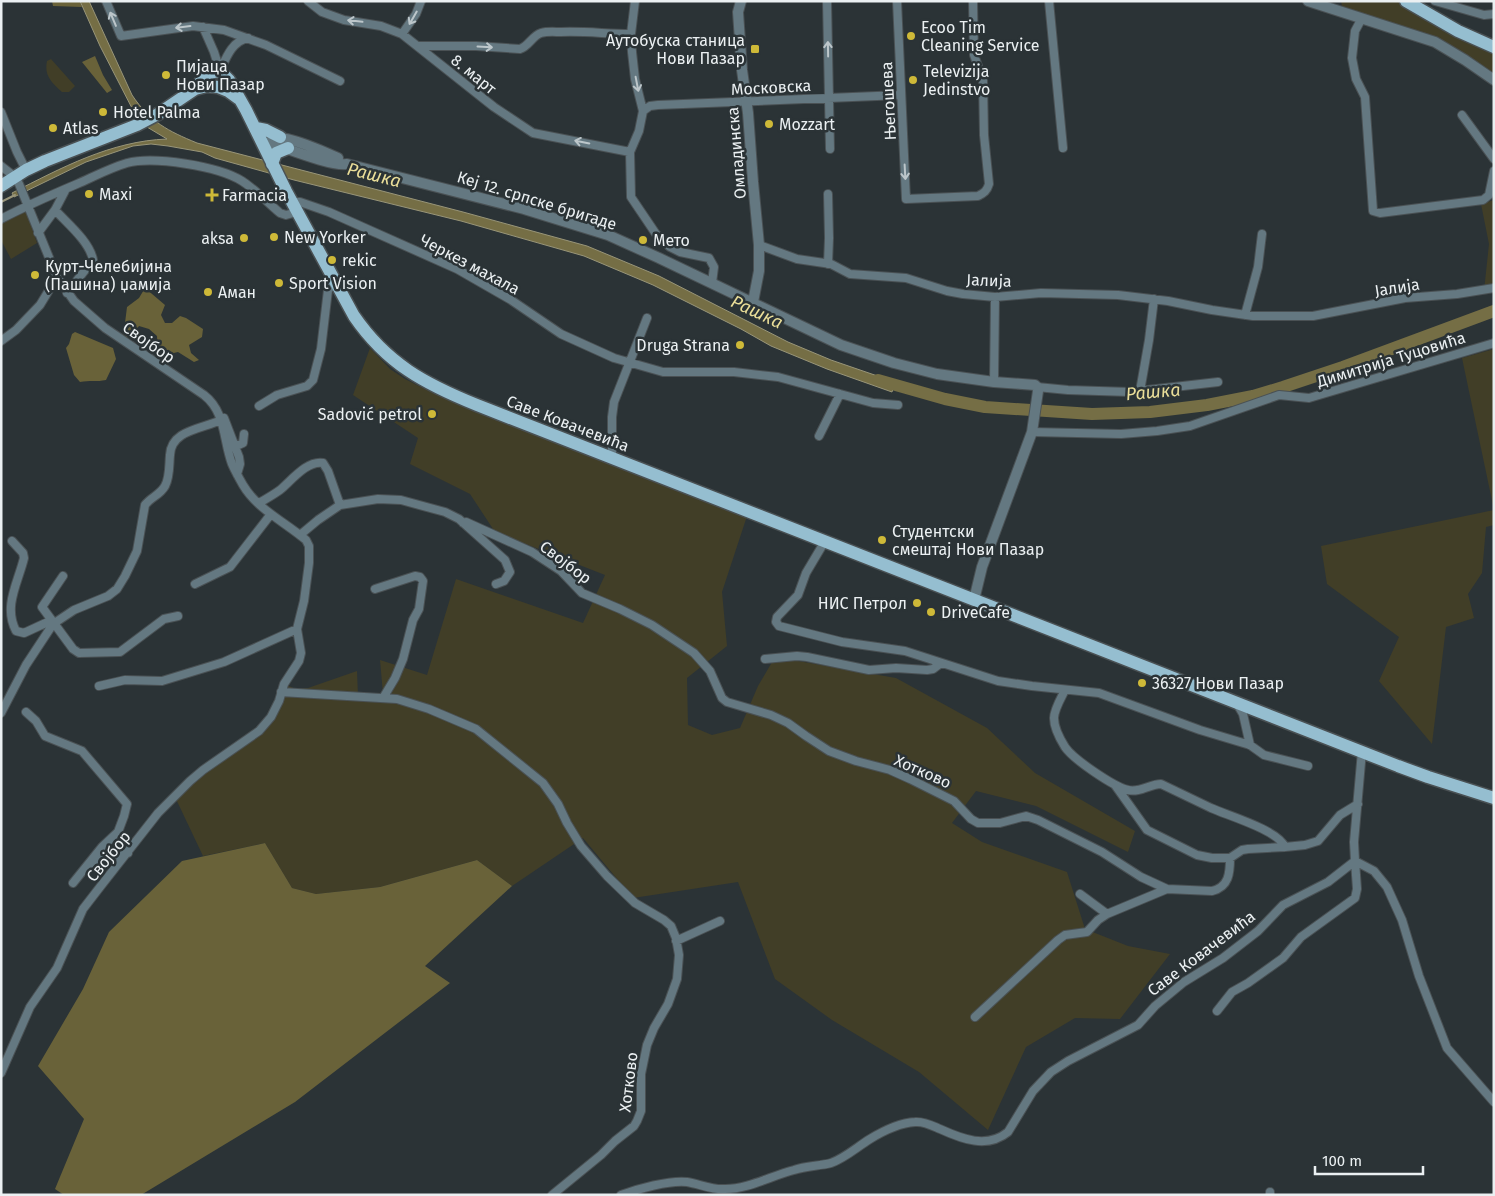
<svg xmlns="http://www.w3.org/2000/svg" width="1495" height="1196" viewBox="0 0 1495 1196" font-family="'Fira Sans',sans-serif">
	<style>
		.green { fill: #413e27 }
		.forest { fill: #696239 }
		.water { fill: #756e45; stroke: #989579 }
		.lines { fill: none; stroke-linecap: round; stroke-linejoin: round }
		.stream { stroke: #989579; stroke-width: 2 }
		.river { stroke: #756e45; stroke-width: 12 }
		.minor-casing { stroke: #4a5154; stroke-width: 10 }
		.tertiary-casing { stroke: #4a5154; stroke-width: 12 }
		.primary-casing { stroke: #4a5154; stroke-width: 15 }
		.minor { stroke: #647881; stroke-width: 8 }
		.tertiary { stroke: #647881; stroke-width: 10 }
		.primary { stroke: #95bed0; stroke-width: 12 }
		.oneway { stroke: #bcc6ca }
		.poi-dot { fill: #ceb938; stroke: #2b3336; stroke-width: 2 }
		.labels { text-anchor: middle; stroke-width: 5; stroke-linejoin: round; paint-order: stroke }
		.poi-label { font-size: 16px; fill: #ebf0f2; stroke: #2b3336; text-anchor: start }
		.street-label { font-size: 16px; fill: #ebf0f2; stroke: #2b3336 }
		.water-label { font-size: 18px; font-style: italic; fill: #eade99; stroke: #2b3336 }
	</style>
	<rect width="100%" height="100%" fill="#2b3336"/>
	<path class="green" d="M 1341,1 L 1406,1 L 1494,47 L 1494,80 L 1442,45 L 1343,12 Z
		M 51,59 L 75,86 L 69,92 L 62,92 C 51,82 44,75 47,61 Z
		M 1494,200 L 1494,288 L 1484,291 L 1489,244 L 1481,204 Z
		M 26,211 L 37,243 L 11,259 L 1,240 L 1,224 Z
		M 370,348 L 390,369 L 405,379 L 435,394 L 748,513 L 722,592 L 727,646 L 687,678 L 688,725 L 712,735 L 740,728 L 758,686 L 775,657 L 896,678 L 987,728 L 1035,773 L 1135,831 L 1128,852 L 1036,806 L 976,791 L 952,823 L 982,842 L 1067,872 L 1085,929 L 1128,946 L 1170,954 L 1120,1019 L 1075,1018 L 1026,1047 L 988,1130 L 919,1072 L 832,1020 L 775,979 L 738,882 L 633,898 L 583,838 L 512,886 L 477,860 L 380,887 L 316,894 L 292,888 L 265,843 L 203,856 L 175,797 L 265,726 L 284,684 L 296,689 L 308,688 L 357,671 L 358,696 L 383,694 L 380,660 L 427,675 L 456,579 L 583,623 L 605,575 L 495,532 L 470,494 L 410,464 L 418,438 L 353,395 Z
		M 1494,349 L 1494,525 L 1486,527 L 1482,573 L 1468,594 L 1474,618 L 1446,627 L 1432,744 L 1379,681 L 1399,637 L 1327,584 L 1321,546 L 1494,510 L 1462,358 Z"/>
	<path class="forest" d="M 52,1 L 80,1 L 82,7 L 53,6 Z
		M 95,56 L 103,75 L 112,90 L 107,93 L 82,62 Z
		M 145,288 L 165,305 L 161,315 L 165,323 L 172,323 L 180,316 L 186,318 L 203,329 L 202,337 L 189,345 L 191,353 L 199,360 L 194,362 L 178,352 L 161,356 L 158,352 L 157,336 L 149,329 L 139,326 L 129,339 L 123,334 L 122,329 L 125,323 L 127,307 L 139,298 Z
		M 75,332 L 113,348 L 116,359 L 106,380 C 97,382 89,380 80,382 L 74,375 L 66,348 L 69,344 L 72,334 Z
		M 265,843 L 292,888 L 316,894 L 380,887 L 477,860 L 512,886 L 425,966 L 450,983 L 295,1102 L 141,1195 L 64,1195 L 55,1189 L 84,1119 L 38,1066 L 83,989 L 109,932 L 182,861 Z"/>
	<path class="water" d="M 80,1 L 89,1 L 132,95 C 150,122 168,131 197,143 L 463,212 L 587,246 L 659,276 L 788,342 L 831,360 L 895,382 L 892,392 L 827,369 L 771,346 L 741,329 L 653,285 L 584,256 L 461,221 L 294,180 L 215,158 L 202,152 L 168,146 L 151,144 L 133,146 L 86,162 L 14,197 L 12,193 C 61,168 111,141 167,139 L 147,127 L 135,114 L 100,46 Z"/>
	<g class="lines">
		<path class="stream" d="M 1,202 L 15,195"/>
		<path class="river" d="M 878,380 L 945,399 L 985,407 L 1092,414 L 1150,412 L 1207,405 L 1253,396 L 1283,387 L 1343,367 L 1494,311"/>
		<g class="minor-casing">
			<path id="minor" d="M 106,1 L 121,36 L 193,26 L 224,30 L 266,45 L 340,81
				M 308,1 L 322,12 L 344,20 L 381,26 L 402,34 L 494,107 L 533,133 L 630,152
				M 635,1 L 631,34 L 632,52 L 635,79 L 643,111 L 639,131 L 630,152 L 631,197 L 656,234 L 670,247 L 680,252 L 709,258 L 714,267 L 712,283
				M 827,1 L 830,149
				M 897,1 L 906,199 L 978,196 C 984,193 987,191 989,184 L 984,135 L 983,80 L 974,55 L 973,1
				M 1049,1 L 1063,148
				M 1435,1 L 1484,15 L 1494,14
				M 1362,18 L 1355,31 L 1352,58 L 1356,79 L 1365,97 L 1373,211 L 1380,213 L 1483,200 L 1489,195 L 1494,171
				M 203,27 L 214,52 L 220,71
				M 402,34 L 416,14 L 421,1
				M 419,46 L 476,46 L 520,49 C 529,46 532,36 541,33 C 548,31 555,32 561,32 C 585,31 608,34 631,34
				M 220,71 C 226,58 232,41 248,38
				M 643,111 L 650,106 L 658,105 L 901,95
				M 1,112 L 17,152 L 26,170
				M 1462,115 L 1494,159
				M 1,166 L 15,177 L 19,184 L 57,277 L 74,301 L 105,328 L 204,395 C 226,412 223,440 232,464 C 235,471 239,478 243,485 C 257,509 285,522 306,540 L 309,546 L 309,563 L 304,601 L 297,629 L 301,653 L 299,661 L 284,684 L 279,701 L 271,717 L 259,731 L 203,770 L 190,781 L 158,813 L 100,887 L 83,909 L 57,968 L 30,1007 L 1,1073
				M 292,202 L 300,202 L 329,212 L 457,269 L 511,300 L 561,334 L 614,358 L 663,372 L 734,372 L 778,377 L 873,403 L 898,405
				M 55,210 C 67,223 90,242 93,260 L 67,293
				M 1,219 C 26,206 51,195 77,184 C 93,177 110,168 127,163 C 154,156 218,166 242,181 C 256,190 268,203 280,213 L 286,215 L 297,212
				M 38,233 L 55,210 L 66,189
				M 759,245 L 797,259 L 831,264 L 850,274 L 906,278 L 947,291 L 963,294 L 995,297 L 1041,293 L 1118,295 L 1168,301 L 1212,310 L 1253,316 L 1313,316 L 1405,298 L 1457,294 L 1494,288
				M 828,264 L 829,238 L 828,194
				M 1245,315 L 1258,267 L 1262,234
				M 1,341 L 16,330 L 40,305 L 57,277
				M 994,382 L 995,297
				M 1037,387 L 1068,390 L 1130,392 L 1218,382
				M 1140,391 L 1149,340 L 1154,299
				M 259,406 L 277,395 L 307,386 L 313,380 L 321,349 L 328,290 L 335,283
				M 224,418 L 239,457 L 240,464 L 237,474
				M 1032,432 L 1121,434 L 1157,431 L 1190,426 L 1279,395 L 1309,398 L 1494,343
				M 819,436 L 840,394
				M 236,446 L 243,443 L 244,434
				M 612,457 L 612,417 L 614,402 L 647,318
				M 259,503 C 266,499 273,495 280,490 C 291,481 307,460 323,463 L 328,471 L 340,505
				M 463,523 L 466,522 L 532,552 L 561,571 L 582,593 L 620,609 L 652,625 L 694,653 L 710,671 L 722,698 L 727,702 L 771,715 L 788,723 L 806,736 L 829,751 L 856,761 L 890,770 L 910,779 L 954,801 L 971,819 L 978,823 L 1000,823 L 1026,816 L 1038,820 L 1102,852 L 1141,877 L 1167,889 L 1212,891 C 1229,887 1230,873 1230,858
				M 300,535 L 318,520 L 340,505 L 378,499 L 401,500 L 445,512 L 459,519 L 505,560 L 510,572 L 504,581 L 496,584
				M 12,541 L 23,553 L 24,558 C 18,583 3,606 16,631 L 24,633 L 50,621
				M 825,541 L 806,573 L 798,595 L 777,617 L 776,622 L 779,626 L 842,642 L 905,651 L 998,681 L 1032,686 L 1099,693 L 1200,730 L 1250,745 L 1264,755 L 1308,766
				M 63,576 L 42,607 L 73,649 L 79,653 L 120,652 L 164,619 L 178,616
				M 195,584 L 230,567 L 271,514
				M 375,589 L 415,576 L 420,577 L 423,581 L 419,609 L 413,620 L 403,659 L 395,678 L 383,698
				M 765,659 L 797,656 L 807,657 L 869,670 L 896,668 L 927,670 L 933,669 L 941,663
				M 99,686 L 125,680 L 162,681 L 224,662 L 297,629
				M 1065,690 C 1061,698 1054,710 1054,718 C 1054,728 1060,739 1065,747 C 1073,759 1114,787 1128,790 C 1140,793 1150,784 1161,784 C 1178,792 1194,800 1211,808 C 1229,816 1278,830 1285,847
				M 281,692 L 397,699 L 429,709 L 476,729 L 543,783 L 558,804 L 567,823 L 581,846 L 607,876 L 635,903 L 664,920 L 671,926 L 676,938 L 679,955 L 677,979 L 668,1004 L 654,1028 L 647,1045 L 641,1074 L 641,1111 L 637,1121 L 634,1126 L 615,1141 L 601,1155 L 552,1195
				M 1237,704 L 1243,714 L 1250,745
				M 26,712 L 36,721 L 45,736 L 82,751 L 127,804 L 124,816 L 118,832 L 102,847 L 73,883
				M 1,713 L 26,665 L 53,624 L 74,610 L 108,596 L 117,589 L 125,576 L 137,551 L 145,505 C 151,497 160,495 165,486 C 170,477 169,465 170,455 C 171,430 202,429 221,420
				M 1115,785 L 1147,830 L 1197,855 L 1212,858 L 1230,858 L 1242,850 L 1248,849 L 1285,847 L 1305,845 L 1318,841 L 1340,815 L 1358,804
				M 1355,861 L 1374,871 L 1387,887 L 1402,920 L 1419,976 L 1447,1048 L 1494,1102
				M 88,865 L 118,854 L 128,853
				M 1080,894 L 1107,914 L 1167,889
				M 676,941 L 720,921
				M 1217,1011 L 1232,992 L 1248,983 L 1283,958 L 1301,937 L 1355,898 L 1357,889 L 1355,861
				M 975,1017 L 1058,940 L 1065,935 L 1087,932 L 1098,920 L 1107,914
				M 1270,1192 L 1270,1195
				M 621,1195 C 638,1189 669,1180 687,1182 C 700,1184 711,1190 725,1189 C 748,1189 771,1176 794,1170 C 806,1166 819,1166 831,1163 C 845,1158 857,1147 870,1139 C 883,1131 899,1123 915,1122 C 924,1121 933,1126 940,1129 C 962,1139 987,1149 1008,1132 L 1033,1091 L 1051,1072 L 1068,1061 L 1138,1025 L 1155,1006 L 1184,982 L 1223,958 L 1258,931 L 1283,905 L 1328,882 L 1355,861 L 1354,842 L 1362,751"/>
		</g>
		<g class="tertiary-casing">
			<path id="tertiary" d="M 741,1 L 738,12 L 742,70 L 748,113 L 753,182 L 759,245 L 759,271 L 753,302
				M 1308,1 L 1435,42 L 1465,60 L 1494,80
				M 274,138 C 286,135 325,152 338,158
				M 262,142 L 270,143 C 286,148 333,167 347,164 L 524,209 L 608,235 L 659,258 L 841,345 L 894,363 L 937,374 L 994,382 L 1035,385 L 1037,387 L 1038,391 L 1032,432 L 982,567 L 974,600"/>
		</g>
		<g class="primary-casing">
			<path id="primary" d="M 1406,1 L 1458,31 L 1494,47
				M 195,89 C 202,80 208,71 220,71 L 229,80 L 246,110 L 286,191 L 354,316 C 387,364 425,384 477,405 L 1398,766 L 1428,777 L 1494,798
				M 256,128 L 266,130 L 280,137
				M 272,164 L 276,153 L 288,148
				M 1,186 L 26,170 L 45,161 L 137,125 L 158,114 L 195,89 L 207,86 L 218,87 L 228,91 L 239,99"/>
		</g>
		<use href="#minor" class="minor"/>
		<use href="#tertiary" class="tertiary"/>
		<use href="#primary" class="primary"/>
	</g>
	<defs><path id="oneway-shaft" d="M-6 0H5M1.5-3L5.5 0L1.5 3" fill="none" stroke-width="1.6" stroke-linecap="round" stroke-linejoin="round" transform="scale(1.25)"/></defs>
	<g class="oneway">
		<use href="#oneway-shaft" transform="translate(413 18) rotate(120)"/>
		<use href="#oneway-shaft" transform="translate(113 19) rotate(-113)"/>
		<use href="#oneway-shaft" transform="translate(355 21) rotate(-174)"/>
		<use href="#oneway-shaft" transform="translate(183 27) rotate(173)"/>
		<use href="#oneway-shaft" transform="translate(485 47) rotate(3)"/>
		<use href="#oneway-shaft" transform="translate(828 49) rotate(-91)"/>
		<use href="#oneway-shaft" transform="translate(637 84) rotate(79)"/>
		<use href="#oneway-shaft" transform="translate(582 142) rotate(-169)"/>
		<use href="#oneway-shaft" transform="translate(905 172) rotate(87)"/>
	</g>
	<g class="poi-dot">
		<circle cx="911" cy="36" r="5"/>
		<rect x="750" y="44" width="10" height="10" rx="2.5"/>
		<circle cx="166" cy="75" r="5"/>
		<circle cx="913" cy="80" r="5"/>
		<circle cx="103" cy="112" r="5"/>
		<circle cx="769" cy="124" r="5"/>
		<circle cx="53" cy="128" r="5"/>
		<circle cx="89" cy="194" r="5"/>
		<path d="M209.5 187.5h5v5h5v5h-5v5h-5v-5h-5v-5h5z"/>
		<circle cx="274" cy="237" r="5"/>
		<circle cx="244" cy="238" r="5"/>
		<circle cx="643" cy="240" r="5"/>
		<circle cx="332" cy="260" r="5"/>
		<circle cx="35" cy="275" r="5"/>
		<circle cx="279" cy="283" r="5"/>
		<circle cx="208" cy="292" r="5"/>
		<circle cx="740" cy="345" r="5"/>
		<circle cx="432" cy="414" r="5"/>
		<circle cx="882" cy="540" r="5"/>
		<circle cx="917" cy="603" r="5"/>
		<circle cx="931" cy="612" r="5"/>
		<circle cx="1142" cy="683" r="5"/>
	</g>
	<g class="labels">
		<g class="poi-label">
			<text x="921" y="33">Ecoo Tim<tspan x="921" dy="18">Cleaning Service</tspan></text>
			<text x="745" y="46" text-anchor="end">Аутобуска станица<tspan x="745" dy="18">Нови Пазар</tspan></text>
			<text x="176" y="72">Пијаца<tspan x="176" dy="18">Нови Пазар</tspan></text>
			<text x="923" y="77">Televizija<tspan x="923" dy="18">Jedinstvo</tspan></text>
			<text x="113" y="118">Hotel Palma</text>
			<text x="779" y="130">Mozzart</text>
			<text x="63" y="134">Atlas</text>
			<text x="99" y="200">Maxi</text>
			<text x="222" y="201">Farmacia</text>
			<text x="284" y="243">New Yorker</text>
			<text x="234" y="244" text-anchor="end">aksa</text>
			<text x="653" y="246">Мето</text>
			<text x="342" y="266">rekic</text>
			<text x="45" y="272">Курт-Челебијина<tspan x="45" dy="18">(Пашина) џамија</tspan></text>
			<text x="289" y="289">Sport Vision</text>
			<text x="218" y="298">Аман</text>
			<text x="730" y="351" text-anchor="end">Druga Strana</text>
			<text x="422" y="420" text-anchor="end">Sadović petrol</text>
			<text x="892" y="537">Студентски<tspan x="892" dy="18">смештај Нови Пазар</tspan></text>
			<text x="907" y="609" text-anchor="end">НИС Петрол</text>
			<text x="941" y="618">DriveCafe</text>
			<text x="1152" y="689">36327 Нови Пазар</text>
		</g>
		<g class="street-label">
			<text transform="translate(474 74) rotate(39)" y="6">8. март</text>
			<text transform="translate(771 87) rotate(-3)" y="6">Московска</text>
			<text transform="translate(888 101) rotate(-93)" y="6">Његошева</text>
			<text transform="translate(736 153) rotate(-95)" y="6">Омладинска</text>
			<text transform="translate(537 200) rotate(17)" y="6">Кеј 12. српске бригаде</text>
			<text transform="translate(470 264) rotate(28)" y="6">Черкез махала</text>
			<text transform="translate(989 280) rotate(2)" y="6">Јалија</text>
			<text transform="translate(1397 287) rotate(-9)" y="6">Јалија</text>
			<text transform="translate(149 342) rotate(35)" y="6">Својбор</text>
			<text transform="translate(1391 359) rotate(-17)" y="6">Димитрија Туцовића</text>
			<text transform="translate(568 423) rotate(21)" y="6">Саве Ковачевића</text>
			<text transform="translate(566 562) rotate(37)" y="6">Својбор</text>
			<text transform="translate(923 771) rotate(24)" y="6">Хотково</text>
			<text transform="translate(108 856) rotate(-51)" y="6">Својбор</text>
			<text transform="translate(1201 953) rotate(-37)" y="6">Саве Ковачевића</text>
			<text transform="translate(628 1082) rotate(-83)" y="6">Хотково</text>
		</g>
		<g class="water-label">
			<text transform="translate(374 175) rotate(14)" y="6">Рашка</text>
			<text transform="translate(757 312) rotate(25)" y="6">Рашка</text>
			<text transform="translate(1153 392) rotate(-5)" y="6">Рашка</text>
		</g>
	</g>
	<rect width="1495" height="1196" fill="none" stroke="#ebf0f2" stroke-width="5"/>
	<path d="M1315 1166v8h108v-8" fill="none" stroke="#ebf0f2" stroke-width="2.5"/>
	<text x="1322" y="1166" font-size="15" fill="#ebf0f2" stroke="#2b3336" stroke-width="4" paint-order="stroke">100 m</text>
</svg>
